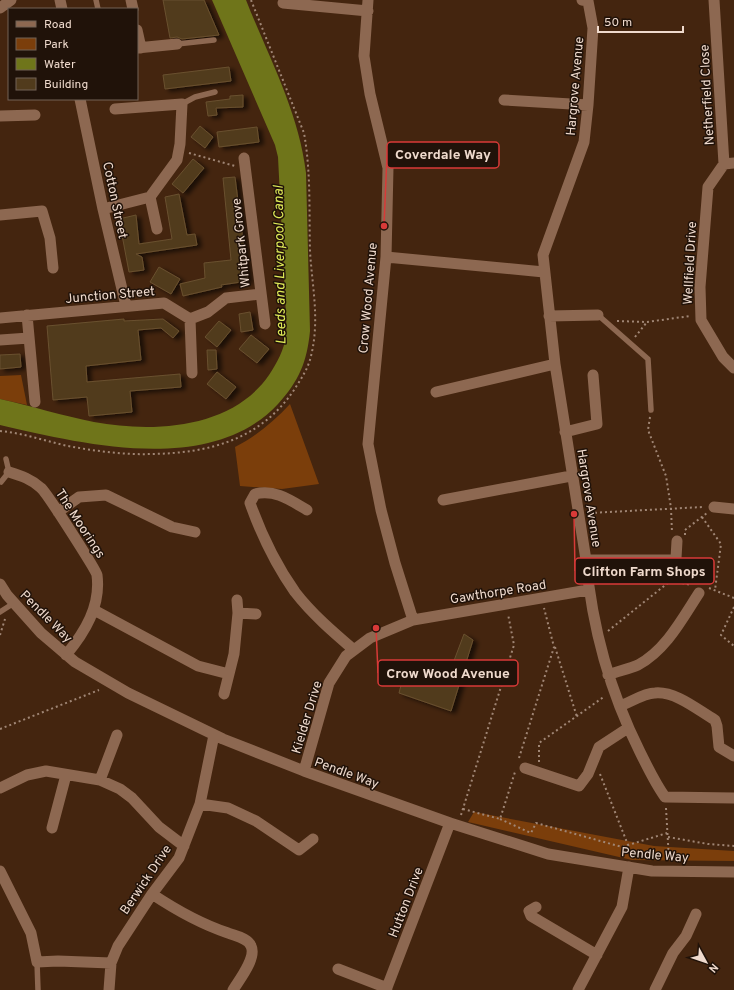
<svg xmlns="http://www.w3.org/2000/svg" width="734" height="990" viewBox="0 0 734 990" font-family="Overpass,sans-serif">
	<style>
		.green { fill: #7b3e0b }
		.water { fill: #6f751a }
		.building { fill: #513b1c; stroke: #69502f; filter: url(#shadow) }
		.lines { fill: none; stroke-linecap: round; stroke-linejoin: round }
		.path { stroke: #a08675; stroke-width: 2; stroke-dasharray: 2 3; stroke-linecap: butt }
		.service { stroke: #8d6851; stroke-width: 5.5 }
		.minor { stroke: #8d6851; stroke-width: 11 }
		.labels { text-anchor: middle; stroke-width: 3; stroke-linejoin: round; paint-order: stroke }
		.street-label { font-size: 13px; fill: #efdacd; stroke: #201209 }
		.water-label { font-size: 14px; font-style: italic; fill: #e0eb58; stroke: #201209 }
		.leader { fill: none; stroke: #d83a38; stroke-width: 1.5 }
		.callout-dot { fill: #d83a38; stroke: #201209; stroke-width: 1.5 }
		.callout { fill: #201209; stroke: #d83a38; stroke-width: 1.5 }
		.callout-label { font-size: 14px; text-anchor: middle; font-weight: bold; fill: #efdacd }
	</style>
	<defs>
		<filter id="shadow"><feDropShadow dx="4.5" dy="2.5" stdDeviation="2" flood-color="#0009"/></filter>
	</defs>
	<rect width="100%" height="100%" fill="#44250f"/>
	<path class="green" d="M 21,375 L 27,405 L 0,399 L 0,376 Z
		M 290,404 L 319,484 L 282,489 L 240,486 L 235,447 C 257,436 274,421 290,404 Z
		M 474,812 L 654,846 L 734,851 L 734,861 L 632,860 L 468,822 Z"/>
	<path class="water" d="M 212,0 L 246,0 C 268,56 299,112 306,173 L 310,331 C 307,362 299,381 278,404 C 211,476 83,444 0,425 L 0,399 C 32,406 63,416 94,422 C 153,433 232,429 269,375 C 277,363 284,350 286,336 C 287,329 286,322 286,315 L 278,157 L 275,145 Z"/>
	<path class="building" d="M 163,0 L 204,0 L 219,35 L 182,39 L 177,37 L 170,38 Z
		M 229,67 L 231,81 L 165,89 L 163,75 Z
		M 243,95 L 243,107 L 216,108 L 217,115 L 208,116 L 206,102 L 230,99 L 230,96 Z
		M 200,126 L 213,137 L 205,148 L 191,137 Z
		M 257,127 L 259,142 L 219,147 L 217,132 Z
		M 193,159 L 204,168 L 183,193 L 172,184 Z
		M 235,177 L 248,281 L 221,285 L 222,287 L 183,296 L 180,284 L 205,278 L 204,263 L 231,260 L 223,178 Z
		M 179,194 L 187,235 L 195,234 L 197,245 L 136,254 L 142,257 L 144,270 L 129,272 L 119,219 L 136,215 L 139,244 L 172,239 L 165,197 Z
		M 159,267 L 180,279 L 171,294 L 150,282 Z
		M 250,312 L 253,330 L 241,332 L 239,314 Z
		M 124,319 L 124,321 L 163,319 L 179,331 L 173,338 L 161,328 L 138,330 L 141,360 L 86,366 L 87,382 L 180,374 L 181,387 L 130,391 L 132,412 L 89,416 L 87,397 L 53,400 L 47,326 Z
		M 219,321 L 231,330 L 217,347 L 205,337 Z
		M 251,335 L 269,349 L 257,363 L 239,349 Z
		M 207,350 L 216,350 L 217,369 L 208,370 Z
		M 20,354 L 21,367 L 0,369 L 0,355 Z
		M 217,372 L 236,387 L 226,399 L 207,384 Z
		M 464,634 L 473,640 L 451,711 L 399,693 L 406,666 L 446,682 Z"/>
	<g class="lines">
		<path class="path" d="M 189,153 L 235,166
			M 617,321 L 647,322 L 690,316
			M 635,337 L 647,322
			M 650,417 L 648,430 L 666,476 L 671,508 L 672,533
			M 0,431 C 23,433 45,441 68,446 C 95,451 124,455 152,454 C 209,453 260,440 294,390 C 301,379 308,369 311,356 C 320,320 312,286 310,251 C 309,211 311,172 304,133 L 251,0
			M 590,513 L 703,507
			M 702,517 L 721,544 L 715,590
			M 685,535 L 685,530 L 707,513
			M 627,570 L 628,574 L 665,578
			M 682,583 L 691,585
			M 709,588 L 734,598
			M 734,607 L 721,635 L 734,646
			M 608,631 L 669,582
			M 0,635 L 5,619
			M 555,647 L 577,717
			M 0,729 L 99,690
			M 519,758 L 554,647 L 544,608
			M 539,762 L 539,743 L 605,696
			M 600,774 L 628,845
			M 666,808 L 669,860
			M 463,809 L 500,819 L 515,772
			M 461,815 L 514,645 L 508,614
			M 500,819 L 531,833 L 536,823 L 622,847 L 667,833
			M 668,837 L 708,844 L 734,846"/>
		<path class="service" d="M 96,0 L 98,9
			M 177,44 L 214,40
			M 182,104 L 195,97 L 215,92
			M 598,315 L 648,359 L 651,410
			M 1,482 L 9,472 L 6,459
			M 0,612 L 14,603
			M 37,962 L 38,990"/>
		<path class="minor" d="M 60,0 L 62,9
			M 131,0 L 133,9
			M 368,0 L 364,56 L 370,94 L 388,168 L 386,257 L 368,444 L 381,510 L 395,563 L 413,620
			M 582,0 L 588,1 L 593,28 L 588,105 L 584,142 L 543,255 L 555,364 L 586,560 C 592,627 610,692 640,752 C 648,768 655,783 665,797 L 734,798
			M 714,0 L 724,164
			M 283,3 L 368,11
			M 0,8 L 11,0
			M 137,30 L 141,48
			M 137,48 L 177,44
			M 80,99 L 103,209 L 126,306
			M 504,100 L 588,105
			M 115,109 L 182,104 L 180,144 L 177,160 L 150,197 L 157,229
			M 0,116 L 35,115
			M 244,158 L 265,324
			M 734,163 L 724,164 L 708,187 L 700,287 L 701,320 L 723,357 L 734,368
			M 103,209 L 150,197
			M 0,215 L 42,211 L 50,238 L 53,268
			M 386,257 L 544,272
			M 27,315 L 35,402
			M 549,316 L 598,315
			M 0,318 L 164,303 L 190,319 L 208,312 L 226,298 L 260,294
			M 190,319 L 192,373
			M 0,340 L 29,338
			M 436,392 L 555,364
			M 565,432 L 597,424 L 593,375
			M 9,472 C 22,476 31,479 41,488 C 47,493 96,570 97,575 C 101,606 85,632 66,655
			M 443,500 L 571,476
			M 714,507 L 734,509
			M 307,510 C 290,500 275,489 255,494 L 250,503 C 261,534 276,565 295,592 C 312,614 333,632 354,650
			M 58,512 L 79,497 L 106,495 L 172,527 L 195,532
			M 586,560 L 675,560
			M 675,575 L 677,541
			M 0,584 L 7,595 L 41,633 L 75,662 L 128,693 L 223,739 L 304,771 L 450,823 L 548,854 L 652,871 L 734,872
			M 237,600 L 238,613
			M 94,610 L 198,666 L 229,674
			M 608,675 C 618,671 629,669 638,665 C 666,650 682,619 699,593
			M 224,694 L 234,654 L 238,613 L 256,614
			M 620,706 C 631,702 644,693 655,693 C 676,691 699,711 715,720 L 717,726 L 719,747 L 734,756
			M 525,768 L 579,786 L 588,774 L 599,747 L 628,728
			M 304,771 L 329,683 L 346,656 L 370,638 L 413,620 L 588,590
			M 100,780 L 117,735
			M 0,788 L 27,775 L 46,771 L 100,780 L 120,789 L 132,798 L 159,827 L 184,846
			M 200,804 L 228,808 L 256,821 L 299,850 L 313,839
			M 52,828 L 66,775
			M 0,871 L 31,933 L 37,962 L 58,961 L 111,963
			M 152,894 C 176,910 201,924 228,933 C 235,936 248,938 251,946 C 257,958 239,980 233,990
			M 536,907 L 529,911 L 531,916 L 597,955
			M 338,969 L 387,988
			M 109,990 L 111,963 L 118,946 L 152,894 L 179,858 L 200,804 L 214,735
			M 386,990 L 450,823
			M 578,990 L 622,907 L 629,867
			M 655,990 L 673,953 L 686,936 L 696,914"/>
	</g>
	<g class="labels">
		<g class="street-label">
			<text transform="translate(574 86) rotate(-85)" y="5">Hargrove Avenue</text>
			<text transform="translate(706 95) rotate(-93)" y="5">Netherfield Close</text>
			<text transform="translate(116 200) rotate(78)" y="5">Cotton Street</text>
			<text transform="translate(240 243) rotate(-96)" y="5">Whitpark Grove</text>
			<text transform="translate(689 263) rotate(-87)" y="5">Wellfield Drive</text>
			<text transform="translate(110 294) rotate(-5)" y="5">Junction Street</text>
			<text transform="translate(367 298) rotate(-85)" y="5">Crow Wood Avenue</text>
			<text transform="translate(590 498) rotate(81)" y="5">Hargrove Avenue</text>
			<text transform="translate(81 523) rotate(57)" y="5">The Moorings</text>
			<text transform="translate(498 591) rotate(-9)" y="5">Gawthorpe Road</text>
			<text transform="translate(47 616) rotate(45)" y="5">Pendle Way</text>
			<text transform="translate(306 717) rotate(-73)" y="5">Kielder Drive</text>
			<text transform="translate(347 772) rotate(20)" y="5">Pendle Way</text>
			<text transform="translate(655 854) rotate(5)" y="5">Pendle Way</text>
			<text transform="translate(145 879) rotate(-56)" y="5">Berwick Drive</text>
			<text transform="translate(405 902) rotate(-69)" y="5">Hutton Drive</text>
		</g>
		<g class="water-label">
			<text transform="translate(279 265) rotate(-91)" y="5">Leeds and Liverpool Canal</text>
		</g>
	</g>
	<path class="leader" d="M384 226L387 155M574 514L575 571M376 628L378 673"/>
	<g class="callout-dot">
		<circle cx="384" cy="226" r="4"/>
		<circle cx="574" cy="514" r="4"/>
		<circle cx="376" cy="628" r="4"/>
	</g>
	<g class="callout">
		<rect x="387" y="142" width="112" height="26" rx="4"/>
		<rect x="575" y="558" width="139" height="26" rx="4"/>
		<rect x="378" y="660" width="140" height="26" rx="4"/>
	</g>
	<g class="callout-label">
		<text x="443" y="159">Coverdale Way</text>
		<text x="644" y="576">Clifton Farm Shops</text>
		<text x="448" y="678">Crow Wood Avenue</text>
	</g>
	<rect x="8" y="8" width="130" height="92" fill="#201209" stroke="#736257"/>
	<rect x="16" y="21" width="20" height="6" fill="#8d6851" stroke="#736257"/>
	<text x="44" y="28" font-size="12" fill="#efdacd">Road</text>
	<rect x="16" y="38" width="20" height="12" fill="#7b3e0b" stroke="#736257"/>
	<text x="44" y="48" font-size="12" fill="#efdacd">Park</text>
	<rect x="16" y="58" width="20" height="12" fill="#6f751a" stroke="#736257"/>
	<text x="44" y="68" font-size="12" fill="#efdacd">Water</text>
	<rect x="16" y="78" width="20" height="12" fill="#513b1c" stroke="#736257"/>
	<text x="44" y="88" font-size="12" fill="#efdacd">Building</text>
	<g transform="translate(706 962) rotate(130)" stroke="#201209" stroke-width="3" paint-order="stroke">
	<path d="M0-3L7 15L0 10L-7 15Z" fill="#efdacd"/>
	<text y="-6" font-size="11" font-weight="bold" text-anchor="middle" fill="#efdacd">N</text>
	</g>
	<path d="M598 26v6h85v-6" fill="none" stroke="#efdacd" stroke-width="2"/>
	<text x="604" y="26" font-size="12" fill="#efdacd" stroke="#201209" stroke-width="3" paint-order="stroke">50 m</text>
</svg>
